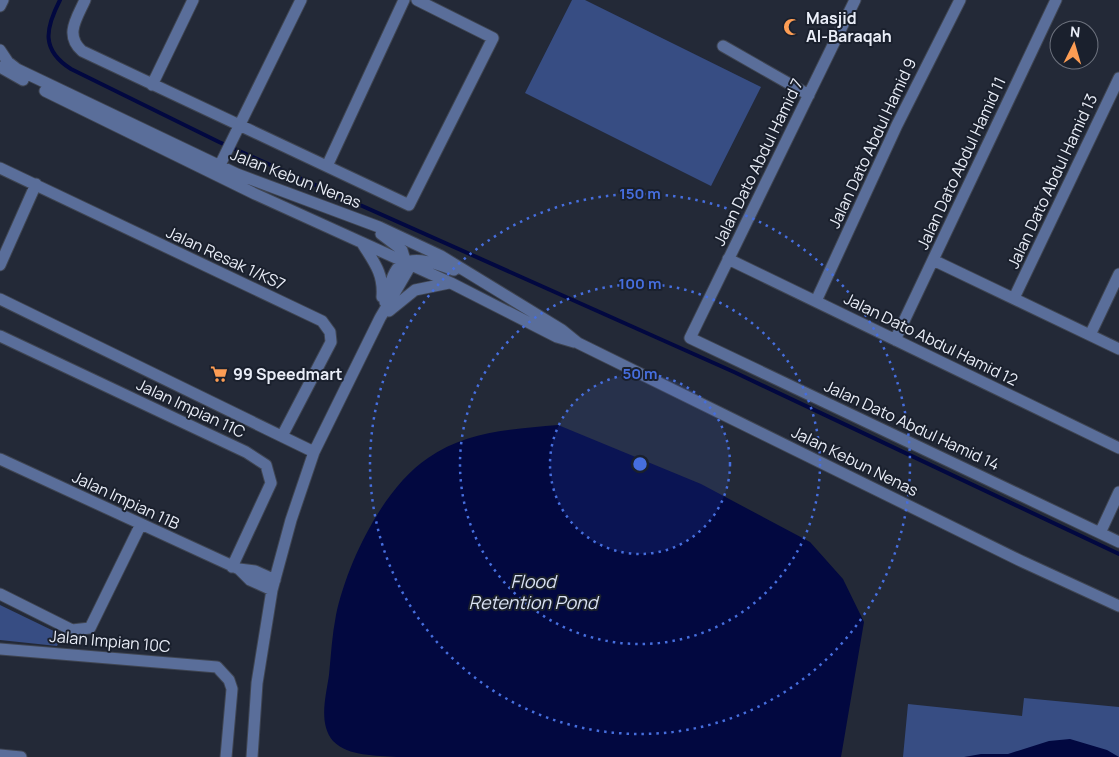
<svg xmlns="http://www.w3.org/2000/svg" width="1119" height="757" viewBox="0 0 1119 757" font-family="Manrope,sans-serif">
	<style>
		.green { fill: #374d83 }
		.water { fill: #020840 }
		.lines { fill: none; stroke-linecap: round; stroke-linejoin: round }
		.stream { stroke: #020840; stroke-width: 4 }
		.minor-casing { stroke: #3f4552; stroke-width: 13 }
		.minor { stroke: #5a6e9a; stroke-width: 11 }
		.ring { fill: none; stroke: #466ede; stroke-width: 2.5; stroke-dasharray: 2.5 5 }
		.labels { text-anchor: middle; stroke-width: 4; stroke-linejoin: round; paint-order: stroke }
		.poi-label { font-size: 16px; font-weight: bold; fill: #eaeef8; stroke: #1a202d; text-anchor: start }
		.street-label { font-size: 16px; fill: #eaeef8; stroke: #1a202d }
		.water-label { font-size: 18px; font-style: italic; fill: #dae2f4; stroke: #1a202d }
		.centre { fill: #466ede; stroke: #1a202d; stroke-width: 2.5 }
		.ring-label { font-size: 15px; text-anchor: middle; font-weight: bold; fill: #466ede; stroke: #1a202d; stroke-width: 4; stroke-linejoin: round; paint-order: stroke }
	</style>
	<rect width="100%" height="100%" fill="#232937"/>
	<path class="green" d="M 572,0 L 585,0 L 761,87 L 711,186 L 525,93 Z
		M 0,605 L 62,635 L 57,646 L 0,640 Z
		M 1024,698 L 1119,707 L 1119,757 L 903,757 L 908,704 L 1022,716 Z"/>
	<path class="water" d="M 558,425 L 701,484 L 810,542 L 843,579 L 864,622 L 841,757 L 397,757 C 376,755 349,757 333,741 C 318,723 326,696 329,675 C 331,655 332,635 336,615 C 347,563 383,488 428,458 C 466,431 513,429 558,425 Z
		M 1070,739 L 1107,750 L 1119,757 L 964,757 L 981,754 L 1008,754 L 1049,741 Z"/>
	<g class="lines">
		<path class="stream" d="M 60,0 C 45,29 41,50 71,69 L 219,142 L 734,372 L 1119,554"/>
		<g class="minor-casing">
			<path id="minor" d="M 85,0 C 77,18 64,35 82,51 L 409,205 L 493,38 L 417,0
				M 855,0 L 690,338 L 1119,542
				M 0,6 L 3,0
				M 723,46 L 809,95
				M 0,50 L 8,62 L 17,69 L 237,174 L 379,227 L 441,256 L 562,330 L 578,343 L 1021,561 L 1119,606
				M 0,67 L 23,80
				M 152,85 L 193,0
				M 45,91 L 255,194 L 451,283 L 557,337 L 574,342
				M 327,166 L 404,0
				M 0,168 L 322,321 L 330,332 L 331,342 L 282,436
				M 217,171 L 301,0
				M 362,243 C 374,262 384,274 382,297
				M 728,259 L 1119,448
				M 933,260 L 1119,349
				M 0,265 L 36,184
				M 1014,298 L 1119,78
				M 0,299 L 314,452
				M 816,301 L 897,125 L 960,0
				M 385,302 C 388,293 390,281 395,272 C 406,251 438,264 454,270
				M 389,311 L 415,290 L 449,283
				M 1090,335 L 1119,274
				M 0,336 L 246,452 L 266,465 L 271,483 L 232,567
				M 895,340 L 1056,0
				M 0,459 L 239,569 L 250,580 L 272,590
				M 1100,533 L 1119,492
				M 239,569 L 255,571 L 275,580
				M 0,594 L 72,630 L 90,628 L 141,524
				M 0,649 L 217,667 L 229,680 L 232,689 L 226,757
				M 0,755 L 21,757
				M 252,757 L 257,683 L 272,590 L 291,520 L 314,452 L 380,318 L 408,270 L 402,250 L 381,234"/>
		</g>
		<use href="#minor" class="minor"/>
	</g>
	<circle cx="640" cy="464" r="90" fill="#466ede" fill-opacity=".12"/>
	<g class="ring">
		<circle cx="640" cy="464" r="90"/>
		<circle cx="640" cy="464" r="180"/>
		<circle cx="640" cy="464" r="270"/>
	</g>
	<defs>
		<g id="mosque-bare" transform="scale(1.35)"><path d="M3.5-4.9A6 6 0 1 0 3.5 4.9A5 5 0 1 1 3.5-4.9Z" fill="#fd9d54" stroke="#1a202d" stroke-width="2.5" paint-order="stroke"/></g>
		<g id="supermarket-bare" transform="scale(1.35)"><path d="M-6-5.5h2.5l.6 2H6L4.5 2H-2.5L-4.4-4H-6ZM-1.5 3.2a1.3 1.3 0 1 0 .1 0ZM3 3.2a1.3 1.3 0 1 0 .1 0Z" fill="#fd9d54" stroke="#1a202d" stroke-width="2.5" paint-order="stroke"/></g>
	</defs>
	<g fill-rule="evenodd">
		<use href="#mosque-bare" x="792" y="27"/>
		<use href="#supermarket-bare" x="219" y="374"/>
	</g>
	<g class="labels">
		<g class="poi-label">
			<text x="806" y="24">Masjid<tspan x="806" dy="18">Al-Baraqah</tspan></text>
			<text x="233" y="380">99 Speedmart</text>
		</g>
		<g class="street-label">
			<text transform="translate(872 143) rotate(-65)" y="6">Jalan Dato Abdul Hamid 9</text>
			<text transform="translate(758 162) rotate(-64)" y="6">Jalan Dato Abdul Hamid 7</text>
			<text transform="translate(961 163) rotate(-65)" y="6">Jalan Dato Abdul Hamid 11</text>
			<text transform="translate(296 178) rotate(21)" y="6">Jalan Kebun Nenas</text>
			<text transform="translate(1052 181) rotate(-65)" y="6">Jalan Dato Abdul Hamid 13</text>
			<text transform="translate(226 258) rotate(25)" y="6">Jalan Resak 1/KS7</text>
			<text transform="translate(931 339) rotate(26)" y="6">Jalan Dato Abdul Hamid 12</text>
			<text transform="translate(191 408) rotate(25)" y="6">Jalan Impian 11C</text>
			<text transform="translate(912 425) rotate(25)" y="6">Jalan Dato Abdul Hamid 14</text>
			<text transform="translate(855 461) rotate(26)" y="6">Jalan Kebun Nenas</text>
			<text transform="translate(126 500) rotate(25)" y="6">Jalan Impian 11B</text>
			<text transform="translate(110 641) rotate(5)" y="6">Jalan Impian 10C</text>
		</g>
		<g class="water-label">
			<text x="533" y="588">Flood<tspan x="533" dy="21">Retention Pond</tspan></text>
		</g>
	</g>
	<circle cx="640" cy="464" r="8" class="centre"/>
	<g class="ring-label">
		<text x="640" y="199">150 m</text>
		<text x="640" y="289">100 m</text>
		<text x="640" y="379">50 m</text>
	</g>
	<g transform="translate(1074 45) rotate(5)"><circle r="24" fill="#1a202d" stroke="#6d727e"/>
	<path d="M0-4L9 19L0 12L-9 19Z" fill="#fd9d54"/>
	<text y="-8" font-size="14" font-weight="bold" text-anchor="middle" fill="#eaeef8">N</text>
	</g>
</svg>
